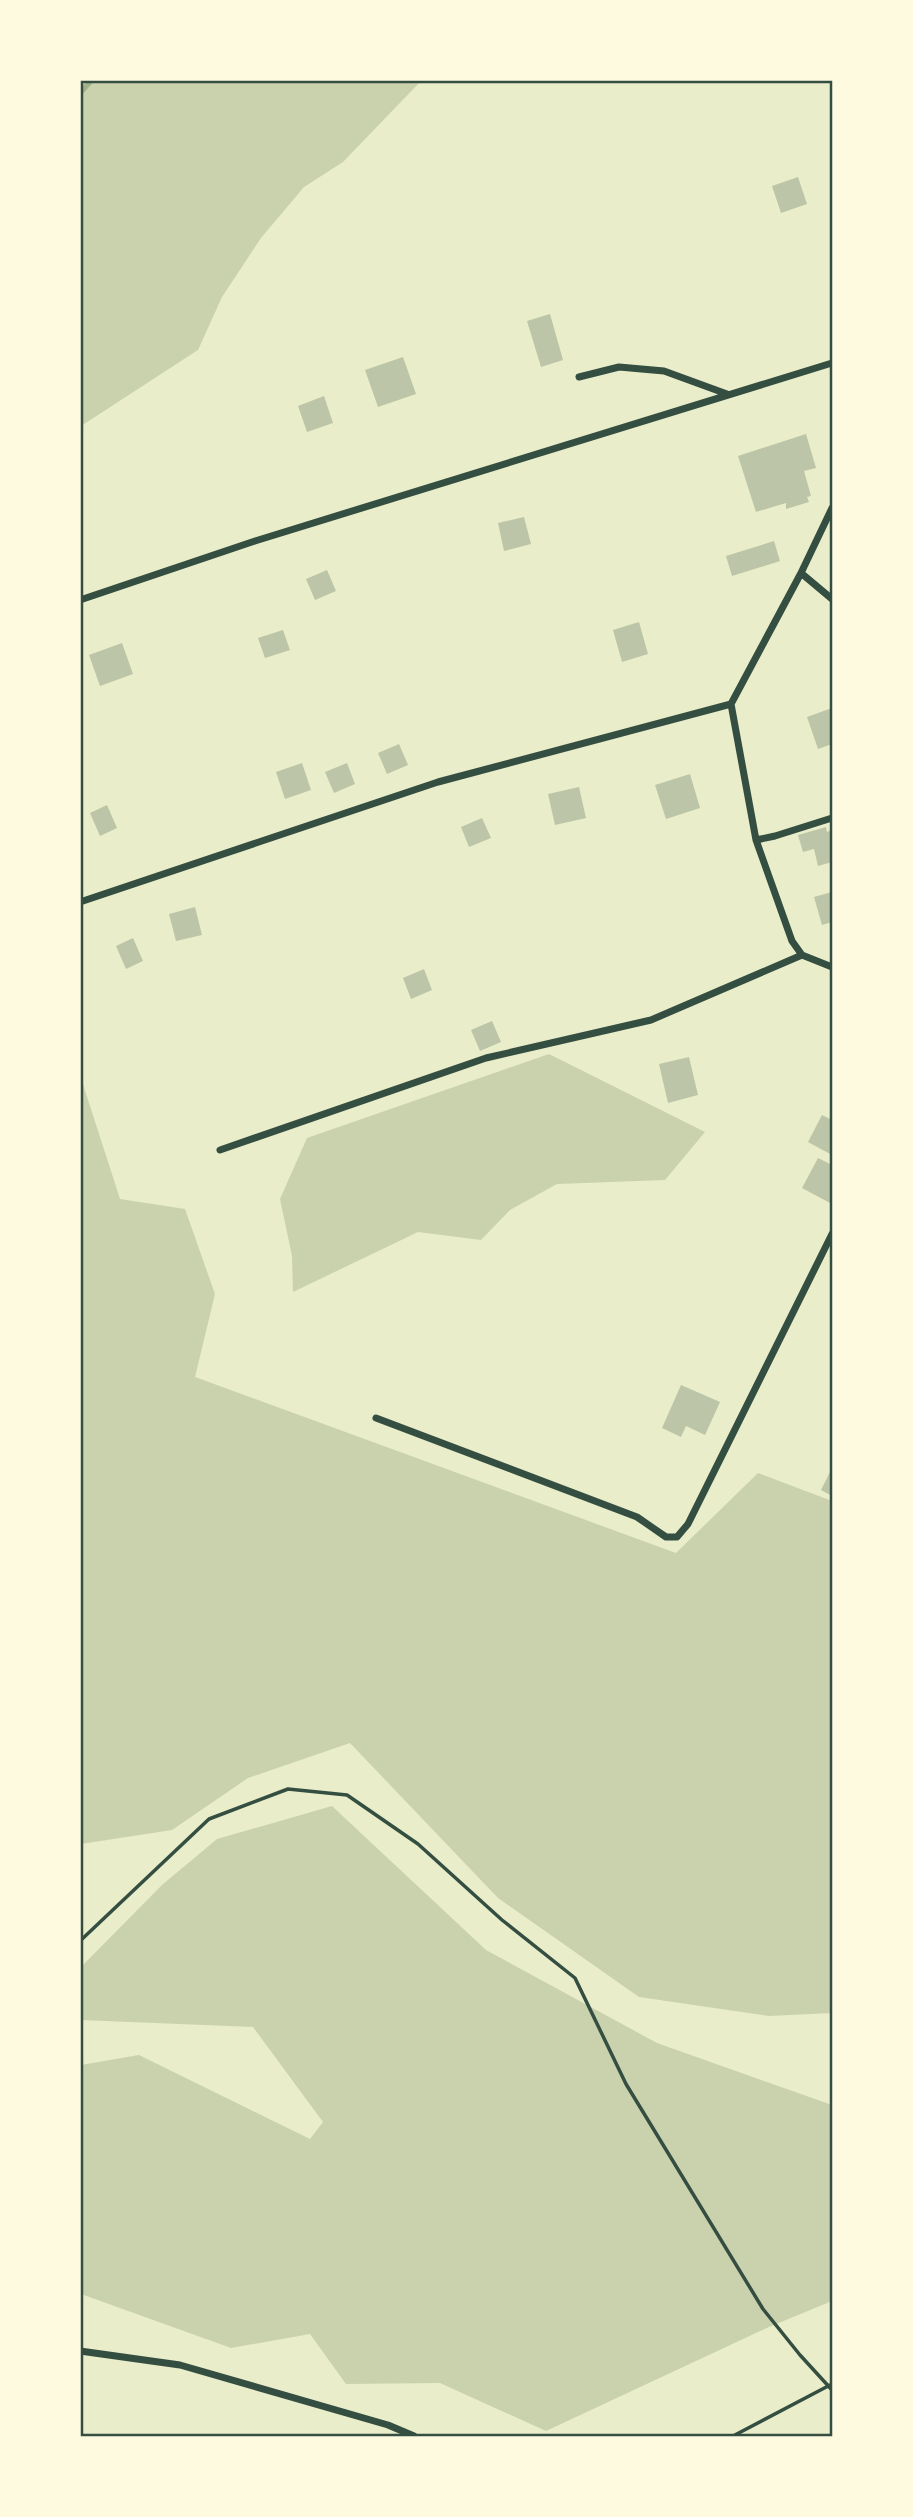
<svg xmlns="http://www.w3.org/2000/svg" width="913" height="2517" viewBox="0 0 913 2517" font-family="'Work Sans',sans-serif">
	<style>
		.green { fill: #cad2ad }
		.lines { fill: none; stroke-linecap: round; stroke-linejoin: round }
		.stream { stroke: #a3b18a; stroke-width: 5 }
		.building { fill: #bcc5a7 }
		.path { stroke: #344e41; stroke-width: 3.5 }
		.minor { stroke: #344e41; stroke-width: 7 }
		.neatline { fill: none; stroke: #344e41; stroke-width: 2.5 }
	</style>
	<rect width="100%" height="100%" fill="#e9edc9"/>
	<path class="green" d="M 81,80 L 421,81 L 343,162 L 304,187 L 261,238 L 222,297 L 198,350 L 81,426 Z
		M 549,1054 L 705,1132 L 665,1180 L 557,1184 L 510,1210 L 481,1240 L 418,1232 L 293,1292 L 292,1256 L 280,1199 L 307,1138 Z
		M 81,1078 L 120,1199 L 185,1209 L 215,1294 L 195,1377 L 676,1553 L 758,1473 L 832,1501 L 832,2013 L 769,2016 L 639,1997 L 498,1898 L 350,1743 L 248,1778 L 172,1830 L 81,1844 Z
		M 332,1806 L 486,1950 L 657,2043 L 832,2105 L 832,2301 L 769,2327 L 546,2431 L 440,2383 L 346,2384 L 310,2334 L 231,2348 L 81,2294 L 81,2065 L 139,2055 L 310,2139 L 323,2122 L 253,2027 L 81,2020 L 81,1967 L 162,1885 L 217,1839 Z"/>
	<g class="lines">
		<path class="stream" d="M 80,93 L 92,80"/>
	</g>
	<path class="building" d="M 798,177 L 807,204 L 781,213 L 772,186 Z
		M 550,314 L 563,360 L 541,367 L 527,321 Z
		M 403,357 L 416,394 L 378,407 L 365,370 Z
		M 324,396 L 333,423 L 307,432 L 298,406 Z
		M 806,434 L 816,468 L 804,471 L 811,496 L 807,497 L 809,502 L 786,509 L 786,503 L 756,512 L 738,456 Z
		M 524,517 L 531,544 L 504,551 L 498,523 Z
		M 774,541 L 780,561 L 732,576 L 726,556 Z
		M 327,570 L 336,591 L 315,600 L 306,579 Z
		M 639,622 L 648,654 L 622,662 L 613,630 Z
		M 283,630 L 290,650 L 265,658 L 258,638 Z
		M 122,643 L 133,674 L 100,686 L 89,655 Z
		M 832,708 L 832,744 L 818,749 L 807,717 Z
		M 399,744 L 408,765 L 387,774 L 378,753 Z
		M 302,763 L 311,790 L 285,799 L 276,772 Z
		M 347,763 L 355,784 L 334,793 L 325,772 Z
		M 690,774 L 700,808 L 666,819 L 655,785 Z
		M 579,787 L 586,818 L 555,825 L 548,794 Z
		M 107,805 L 117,828 L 100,836 L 90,813 Z
		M 482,818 L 491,838 L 469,847 L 461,827 Z
		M 826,827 L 827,832 L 832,830 L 832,862 L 818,866 L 814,849 L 803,852 L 798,835 Z
		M 832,892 L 832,922 L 822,925 L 814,897 Z
		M 195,907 L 202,935 L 176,941 L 169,914 Z
		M 133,938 L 143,961 L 126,969 L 116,946 Z
		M 424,969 L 432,990 L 411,999 L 403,978 Z
		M 492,1021 L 501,1042 L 480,1051 L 471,1030 Z
		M 689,1057 L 698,1095 L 668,1103 L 659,1064 Z
		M 822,1115 L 832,1120 L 832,1155 L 808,1142 Z
		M 818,1158 L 832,1165 L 832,1204 L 802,1188 Z
		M 681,1385 L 720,1402 L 705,1435 L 686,1426 L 681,1437 L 662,1428 Z
		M 832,1468 L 832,1496 L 821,1490 Z"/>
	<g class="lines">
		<path class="path" d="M 80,1941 L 209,1819 L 288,1789 L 347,1795 L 418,1844 L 502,1920 L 575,1978 L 626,2084 L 763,2309 L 800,2355 L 832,2390
			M 733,2436 L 832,2384"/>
		<path class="minor" d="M 579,377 L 619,367 L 664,371 L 727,394
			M 801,573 L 832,599
			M 80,600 L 255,541 L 832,363
			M 756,840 L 775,836 L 832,818
			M 80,902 L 438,782 L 731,704
			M 802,955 L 792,941 L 756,840 L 731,704 L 801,573 L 832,508
			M 802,955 L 832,967
			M 220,1150 L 486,1058 L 651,1020 L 802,955
			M 376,1418 L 637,1517 L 666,1537 L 677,1537 L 688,1524 L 832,1234
			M 80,2351 L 180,2365 L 388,2425 L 414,2436"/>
	</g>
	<rect width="913" height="2517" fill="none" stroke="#fefae0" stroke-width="164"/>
	<rect x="82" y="82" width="749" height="2353" class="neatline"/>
</svg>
